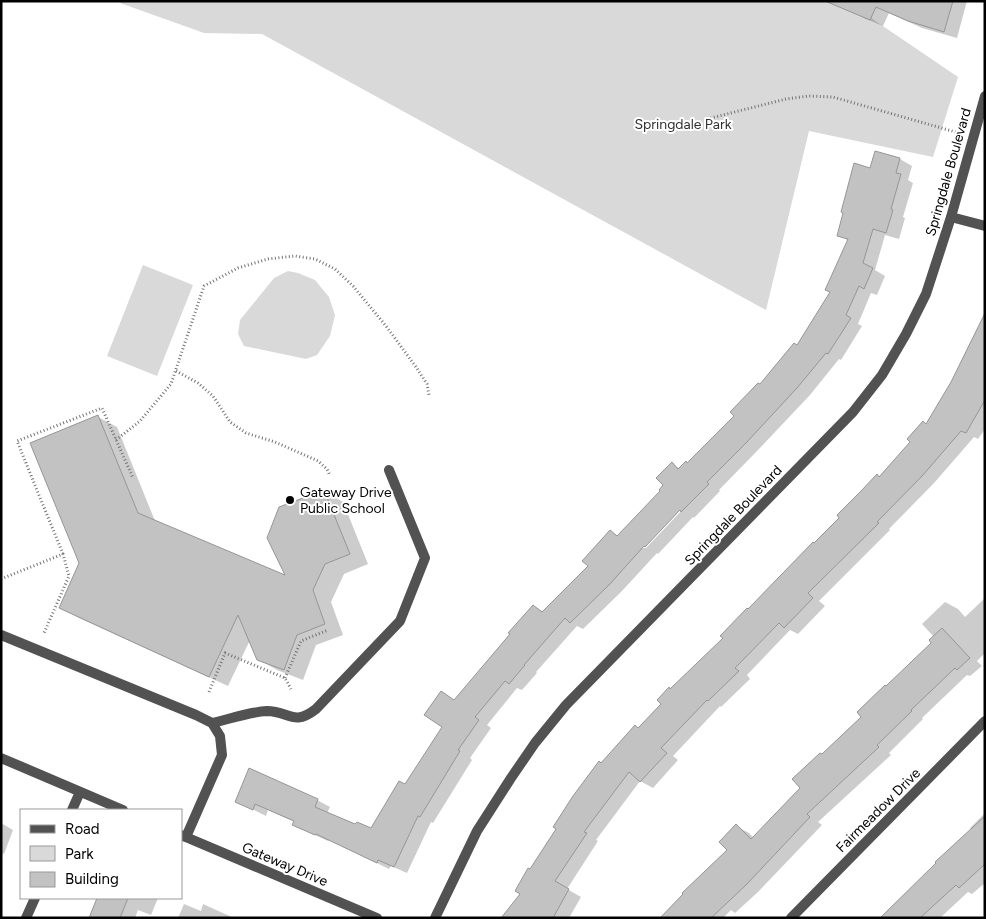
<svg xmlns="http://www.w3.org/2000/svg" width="986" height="919" viewBox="0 0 986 919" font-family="Figtree,sans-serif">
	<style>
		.green { fill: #d9d9d9 }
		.shadow { fill: #0003; fill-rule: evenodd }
		.building { fill: #c2c2c2; stroke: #969696 }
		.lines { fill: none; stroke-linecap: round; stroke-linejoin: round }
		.path { stroke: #747474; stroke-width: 3; stroke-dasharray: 1 2.5; stroke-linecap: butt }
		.lane { stroke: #525252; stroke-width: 10 }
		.street { stroke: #525252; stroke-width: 10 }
		.poi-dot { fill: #000; stroke: #fff; stroke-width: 2 }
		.labels { text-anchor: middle; stroke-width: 4; stroke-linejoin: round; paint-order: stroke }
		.park-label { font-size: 14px; fill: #303030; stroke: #fff }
		.street-label { font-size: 14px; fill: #000; stroke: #fff }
		.poi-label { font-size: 14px; fill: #000; stroke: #fff; text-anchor: start }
	</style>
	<rect width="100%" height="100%" fill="#fff"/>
	<path class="green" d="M 121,1 L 846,1 L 958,77 L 933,157 L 809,131 L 766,310 L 262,34 L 204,33 L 120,3 Z
		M 143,265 L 193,285 L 157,376 L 107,356 Z
		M 288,271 L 298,273 L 315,280 L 329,297 L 335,315 L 330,336 L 317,355 L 306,359 L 244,346 L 238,334 L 240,320 L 274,278 Z"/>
	<path class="shadow" d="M 856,1 L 967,1 L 957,38 L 922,28 L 889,13 L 883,26 L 864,18 L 852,11 Z
		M 900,159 L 912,166 L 908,180 L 913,183 L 903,217 L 905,218 L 899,239 L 885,235 L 875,270 L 885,276 L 877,295 L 871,293 L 858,324 L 862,326 L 841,360 L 839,359 L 810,395 L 758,450 L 719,490 L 720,491 L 694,518 L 693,517 L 658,554 L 657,553 L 621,592 L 583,629 L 577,626 L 536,672 L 537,673 L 522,690 L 517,688 L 487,725 L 491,728 L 470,758 L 472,760 L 433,823 L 431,822 L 407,873 L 391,866 L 389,869 L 329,840 L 328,841 L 306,831 L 294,824 L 295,822 L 268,810 L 266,816 L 236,801 L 317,800 L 330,807 L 327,813 L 356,826 L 372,830 L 406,786 L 444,727 L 455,701 L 533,606 L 544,612 L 590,566 L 611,532 L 618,536 L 661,491 L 665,485 L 672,464 L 680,469 L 688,464 L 736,416 L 760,386 L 798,347 L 832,292 L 849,241 L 838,235 L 871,170 ZM 683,505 L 685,507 L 646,548 L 642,548 Z
		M 985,315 L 985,429 L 978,439 L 974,437 L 935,482 L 889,529 L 890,530 L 819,601 L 825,606 L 798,634 L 790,630 L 747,675 L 750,679 L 721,707 L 720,706 L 673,756 L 678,760 L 653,788 L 640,781 L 596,840 L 598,841 L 567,889 L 581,897 L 569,918 L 502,918 L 522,894 L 530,871 L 602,764 L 635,726 L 639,728 L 663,704 L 671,690 L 724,638 L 749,610 L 841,518 L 877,476 L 880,478 L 927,425 L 952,383 Z
		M 98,417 L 117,427 L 155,521 L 288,578 L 324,491 L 343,502 L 368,564 L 344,574 L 331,602 L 343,635 L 316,645 L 303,680 L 277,670 L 258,659 L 250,640 L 228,686 L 79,618 L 60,607 L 81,563 Z
		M 985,598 L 985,653 L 977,661 L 982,666 L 970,676 L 967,675 L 922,718 L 923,719 L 889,753 L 891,755 L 818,822 L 822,825 L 758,892 L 735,913 L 731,910 L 723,918 L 662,918 L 728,850 L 736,826 L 749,833 L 754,838 L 802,788 L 822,755 L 863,717 L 886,687 L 933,643 L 934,637 L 922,624 L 945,602 L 958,609 L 965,617 Z
		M 985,813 L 985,883 L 972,894 L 968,892 L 940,918 L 881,918 L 971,830 L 970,828 Z
		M 1,823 L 13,830 L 4,854 L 3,853 L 1,857 Z
		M 98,898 L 158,898 L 151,915 L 138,910 L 135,918 L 90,918 Z
		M 184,904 L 201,911 L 203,904 L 234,918 L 178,918 Z"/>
	<path class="building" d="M 825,1 L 953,1 L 944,32 L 908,21 L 876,7 L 870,20 Z
		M 875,151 L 900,158 L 896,173 L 901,174 L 891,209 L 893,210 L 886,233 L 873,229 L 863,263 L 873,268 L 864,289 L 859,286 L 846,315 L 851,318 L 828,354 L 826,353 L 797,388 L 746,443 L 707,482 L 709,484 L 681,512 L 680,510 L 645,547 L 644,546 L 609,585 L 570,623 L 565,618 L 524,665 L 525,665 L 509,684 L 505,681 L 475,717 L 479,720 L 458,750 L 460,751 L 420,817 L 418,816 L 394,867 L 378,860 L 377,863 L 316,834 L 315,835 L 292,825 L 294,821 L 255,804 L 253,810 L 235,802 L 249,768 L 318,799 L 315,807 L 355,824 L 357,822 L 371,828 L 399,781 L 405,784 L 442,727 L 424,715 L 441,691 L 454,700 L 510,634 L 508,633 L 533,605 L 542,612 L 588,566 L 582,561 L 610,530 L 617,536 L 660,491 L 659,490 L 663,485 L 656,478 L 672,462 L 678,469 L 686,461 L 687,463 L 734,416 L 730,412 L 758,383 L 760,384 L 794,343 L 797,345 L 830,292 L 825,290 L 848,239 L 837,236 L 843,213 L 841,212 L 854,163 L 870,168 Z
		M 985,313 L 985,400 L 966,433 L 961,431 L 923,475 L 877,522 L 879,523 L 808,593 L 813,598 L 784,628 L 779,623 L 735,668 L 739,671 L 708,701 L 707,700 L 661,748 L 667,753 L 640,782 L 629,772 L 584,832 L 587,833 L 555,881 L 569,889 L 553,918 L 501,918 L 520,894 L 515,891 L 528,868 L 530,869 L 556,829 L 553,827 L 573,796 L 599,761 L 601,763 L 635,725 L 638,728 L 661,704 L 657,700 L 669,687 L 670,689 L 723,638 L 720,636 L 747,608 L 748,609 L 813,542 L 814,543 L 839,518 L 837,515 L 861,491 L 877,474 L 879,477 L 910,442 L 907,439 L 923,421 L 926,424 L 951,382 Z
		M 98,415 L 138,513 L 285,575 L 267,538 L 279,507 L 324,490 L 350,554 L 325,564 L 313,590 L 325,624 L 297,635 L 284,670 L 257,660 L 238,615 L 209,677 L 59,608 L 79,563 L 30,443 Z
		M 942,628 L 970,658 L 957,670 L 955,668 L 911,710 L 912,711 L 877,745 L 879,747 L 807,814 L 810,817 L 746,885 L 711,918 L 660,918 L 683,894 L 682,893 L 727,850 L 719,842 L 736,824 L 751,839 L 800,788 L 792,779 L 820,753 L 822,754 L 861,717 L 857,712 L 885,685 L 886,686 L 931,643 L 929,640 Z
		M 985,816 L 985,864 L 959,888 L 956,885 L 920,918 L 880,918 L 936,863 L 935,862 Z
		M 97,898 L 128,898 L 120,918 L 89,918 Z"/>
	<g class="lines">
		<path class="path" d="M 707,119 L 786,99 L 809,96 L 833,97 L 959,133
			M 176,371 L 198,383 L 213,396 L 230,422 L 246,433 L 275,442 L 318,461 L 327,469 L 330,476
			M 116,440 L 140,421 L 171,384 L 204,286 L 238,268 L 268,259 L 295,256 L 315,259 L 335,269 L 353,286 L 386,326 L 416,367 L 427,384 L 429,395
			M 63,554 L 17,441 L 102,408 L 133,478
			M 1,579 L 63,554 L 69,576 L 44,633
			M 285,678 L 301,641 L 328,630
			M 209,692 L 225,653 L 285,678 L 291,689"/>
		<path class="lane" d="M 1,635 L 196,715 L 212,723 L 220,736 L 222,755 L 186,837
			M 212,723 C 230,719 249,712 267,711 C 289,711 293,727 316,709 L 400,621 L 425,558 L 389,470"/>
		<path class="street" d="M 951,217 L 985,226
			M 1,758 L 123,810
			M 72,810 L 80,792
			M 181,835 L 377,918
			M 26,918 L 35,898
			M 435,918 L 477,831 L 511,778 L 535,743 L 566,705 L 853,412 L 882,375 L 906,334 L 926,294 L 951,217 L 985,96
			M 791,918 L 985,721"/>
	</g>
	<circle class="poi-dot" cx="290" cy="500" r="5"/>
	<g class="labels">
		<g class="park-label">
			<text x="683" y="129">Springdale Park</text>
		</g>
		<g class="street-label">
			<text transform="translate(948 172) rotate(-74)" y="5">Springdale Boulevard</text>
			<text transform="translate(733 515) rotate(-46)" y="5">Springdale Boulevard</text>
			<text transform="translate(878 810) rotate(-45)" y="5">Fairmeadow Drive</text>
			<text transform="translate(285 864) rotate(23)" y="5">Gateway Drive</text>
		</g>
		<g class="poi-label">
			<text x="300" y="497">Gateway Drive<tspan x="300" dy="16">Public School</tspan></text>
		</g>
	</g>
	<rect width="986" height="919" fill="none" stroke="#000000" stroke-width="5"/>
	<rect x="20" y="809" width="162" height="90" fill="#ffffff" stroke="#999999"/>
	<rect x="30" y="825" width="25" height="8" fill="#525252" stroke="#999999"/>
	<text x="65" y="834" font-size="15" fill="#000000">Road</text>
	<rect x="30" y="846" width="25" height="15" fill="#d9d9d9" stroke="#999999"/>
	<text x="65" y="859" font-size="15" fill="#000000">Park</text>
	<rect x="30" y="872" width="25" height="15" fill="#c2c2c2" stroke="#999999"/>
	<text x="65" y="884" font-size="15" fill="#000000">Building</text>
</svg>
